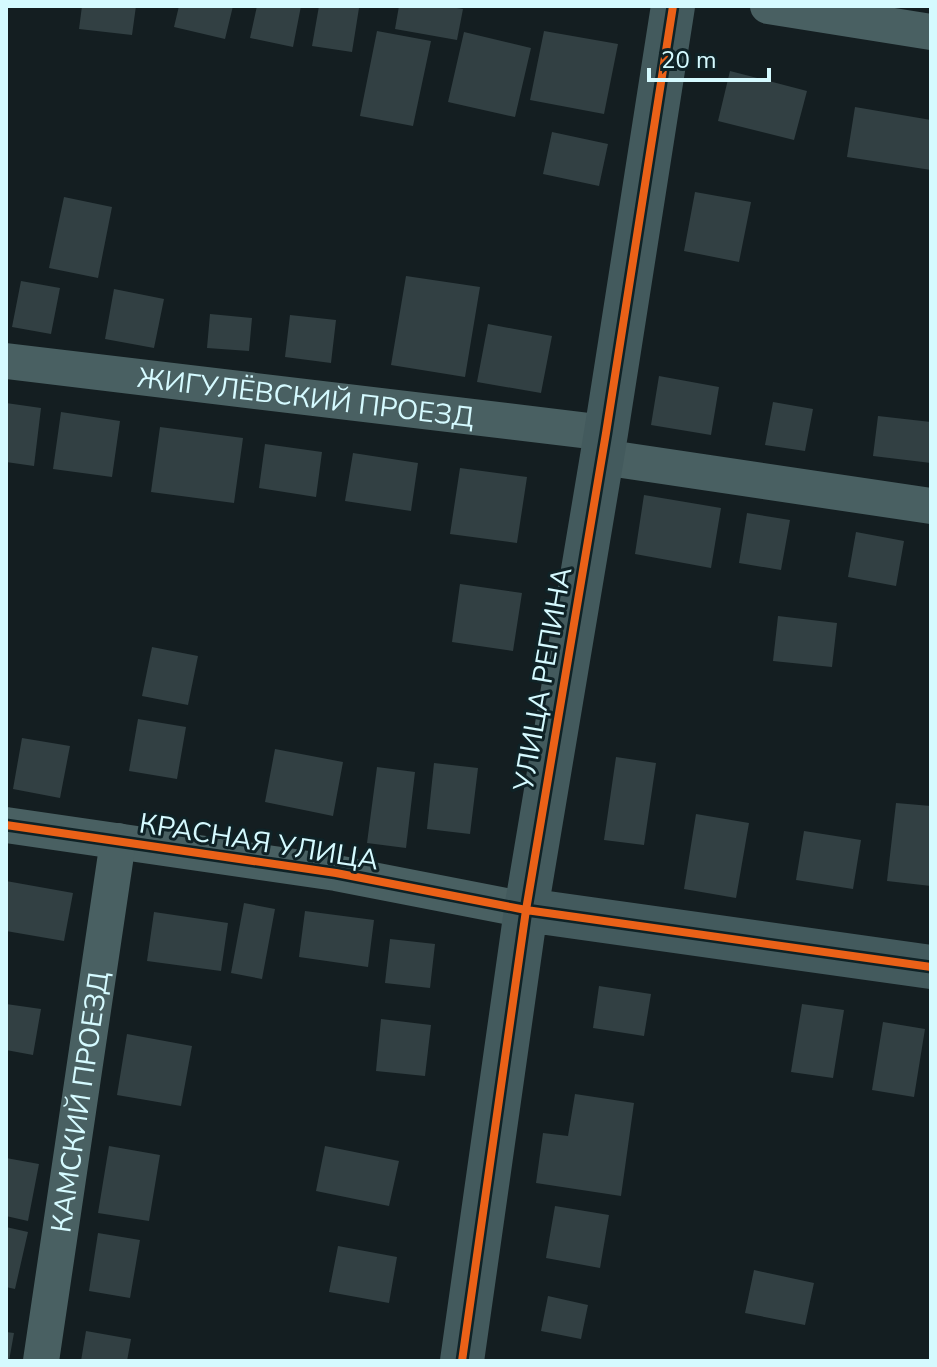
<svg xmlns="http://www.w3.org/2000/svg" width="937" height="1367" viewBox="0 0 937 1367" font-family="'Nunito Sans',sans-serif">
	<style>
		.building { fill: #324043 }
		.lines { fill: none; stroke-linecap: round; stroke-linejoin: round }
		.street { stroke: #496062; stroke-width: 36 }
		.secondary { stroke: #435a5d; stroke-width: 44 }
		.cycleway-casing { stroke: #0f2226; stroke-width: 13 }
		.cycleway { stroke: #ea6118; stroke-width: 8 }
		.labels { text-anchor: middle; stroke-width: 6; stroke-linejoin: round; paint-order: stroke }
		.street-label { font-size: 28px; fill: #d5faff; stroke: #0f2226 }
	</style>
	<rect width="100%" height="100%" fill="#141e21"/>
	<path class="building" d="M 82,6 L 136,6 L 132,35 L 79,29 Z
		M 179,6 L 233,6 L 225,39 L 174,27 Z
		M 257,6 L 301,6 L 293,47 L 250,38 Z
		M 319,6 L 359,8 L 352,52 L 312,46 Z
		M 399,6 L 444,6 L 463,9 L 457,40 L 395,29 Z
		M 377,31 L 431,41 L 413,126 L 360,116 Z
		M 544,31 L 618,44 L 604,114 L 530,100 Z
		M 464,32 L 531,48 L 515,117 L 448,102 Z
		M 730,71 L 807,91 L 794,140 L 718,121 Z
		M 855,107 L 931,120 L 931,170 L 847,157 Z
		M 552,132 L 608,144 L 599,186 L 543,174 Z
		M 695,192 L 751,202 L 739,262 L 684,251 Z
		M 64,197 L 112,207 L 98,278 L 49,268 Z
		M 406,276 L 480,287 L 465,377 L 391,365 Z
		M 21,281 L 60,288 L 51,334 L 12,327 Z
		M 114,289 L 164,299 L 154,348 L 105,339 Z
		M 210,314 L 252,318 L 249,351 L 207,348 Z
		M 290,315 L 336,320 L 331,363 L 285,357 Z
		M 488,324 L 552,336 L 541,393 L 477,382 Z
		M 659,376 L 719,387 L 711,435 L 651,425 Z
		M 773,402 L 813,409 L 805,451 L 765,445 Z
		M 6,403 L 41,408 L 34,466 L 6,462 Z
		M 61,412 L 120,421 L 112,477 L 53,469 Z
		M 878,416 L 931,422 L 931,463 L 873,456 Z
		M 160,427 L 243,438 L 234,503 L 151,492 Z
		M 265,444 L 322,452 L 316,497 L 259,488 Z
		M 353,453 L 418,463 L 411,511 L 345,501 Z
		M 460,468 L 527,477 L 517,543 L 450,534 Z
		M 644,495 L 721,508 L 711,568 L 635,554 Z
		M 747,513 L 790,520 L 781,570 L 739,563 Z
		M 856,532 L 904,541 L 896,586 L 848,577 Z
		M 460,584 L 522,593 L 513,651 L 452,642 Z
		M 778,616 L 837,623 L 832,667 L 773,661 Z
		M 152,647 L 198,656 L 188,705 L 142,696 Z
		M 138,719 L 186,727 L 177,779 L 129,771 Z
		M 22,738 L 70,746 L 60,798 L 13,789 Z
		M 275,749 L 343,762 L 333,816 L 265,802 Z
		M 616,757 L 656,763 L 644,845 L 604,840 Z
		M 434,763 L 478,768 L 470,834 L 427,829 Z
		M 377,767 L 415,772 L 406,848 L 367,843 Z
		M 896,803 L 931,806 L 931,886 L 887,881 Z
		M 696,814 L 749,823 L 736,898 L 684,889 Z
		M 804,831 L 861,840 L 853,889 L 796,880 Z
		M 6,881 L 73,893 L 64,941 L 6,931 Z
		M 244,903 L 275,909 L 262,979 L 231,973 Z
		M 305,911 L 374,920 L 368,967 L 299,957 Z
		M 154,912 L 228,923 L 221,971 L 147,961 Z
		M 390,939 L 435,944 L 430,988 L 385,983 Z
		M 599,986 L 651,994 L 644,1036 L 593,1028 Z
		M 6,1004 L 41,1009 L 33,1055 L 6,1050 Z
		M 802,1004 L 844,1010 L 833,1078 L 791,1072 Z
		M 381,1019 L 431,1025 L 425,1076 L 376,1071 Z
		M 883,1022 L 925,1029 L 914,1097 L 872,1090 Z
		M 127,1034 L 192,1046 L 181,1106 L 117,1095 Z
		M 575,1094 L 634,1103 L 621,1196 L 536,1183 L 543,1133 L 568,1136 Z
		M 109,1146 L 160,1155 L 149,1221 L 98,1213 Z
		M 325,1146 L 399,1161 L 389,1206 L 316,1191 Z
		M 6,1158 L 39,1164 L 28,1221 L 6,1216 Z
		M 555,1206 L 609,1215 L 600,1268 L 546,1258 Z
		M 6,1227 L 28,1232 L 15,1289 L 6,1287 Z
		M 98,1233 L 140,1240 L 130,1298 L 89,1291 Z
		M 338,1246 L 397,1257 L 389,1303 L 329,1292 Z
		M 754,1270 L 814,1283 L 805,1325 L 745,1313 Z
		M 548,1296 L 588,1305 L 581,1339 L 541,1331 Z
		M 86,1331 L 131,1339 L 127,1361 L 81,1361 Z
		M 6,1332 L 14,1333 L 9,1361 L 6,1361 Z"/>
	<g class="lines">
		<g class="street">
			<path d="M 768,6 L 931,32"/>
			<path id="s1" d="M 6,361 L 606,433"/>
			<path d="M 602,457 L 931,506"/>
			<path d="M 6,825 L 336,873 L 526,910"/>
			<path id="s2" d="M 41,1361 L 118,841"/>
		</g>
		<path class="secondary" d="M 526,910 L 931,967
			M 462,1361 L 526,910 L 606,433 L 673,6"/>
		<g class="cycleway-casing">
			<path id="cycleway" d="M 6,825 L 336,873 L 526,910 L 931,967
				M 462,1361 L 526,910 L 606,433 L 673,6"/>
		</g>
		<use href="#cycleway" class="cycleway"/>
	</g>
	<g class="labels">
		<g class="street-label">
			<text dy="10" stroke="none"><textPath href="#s1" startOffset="302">ЖИГУЛЁВСКИЙ ПРОЕЗД</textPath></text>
			<text transform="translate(542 679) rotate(-80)" y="10">УЛИЦА РЕПИНА</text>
			<text transform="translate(259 841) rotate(9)" y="10">КРАСНАЯ УЛИЦА</text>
			<text dy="10" stroke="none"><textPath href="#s2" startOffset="262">КАМСКИЙ ПРОЕЗД</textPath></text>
		</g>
	</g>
	<rect width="937" height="1367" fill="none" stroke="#d5faff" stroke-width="16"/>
	<path d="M649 68v12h120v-12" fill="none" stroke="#d5faff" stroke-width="4"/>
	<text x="661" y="68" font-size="24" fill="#d5faff" stroke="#0f2226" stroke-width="6" paint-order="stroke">20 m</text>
</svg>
